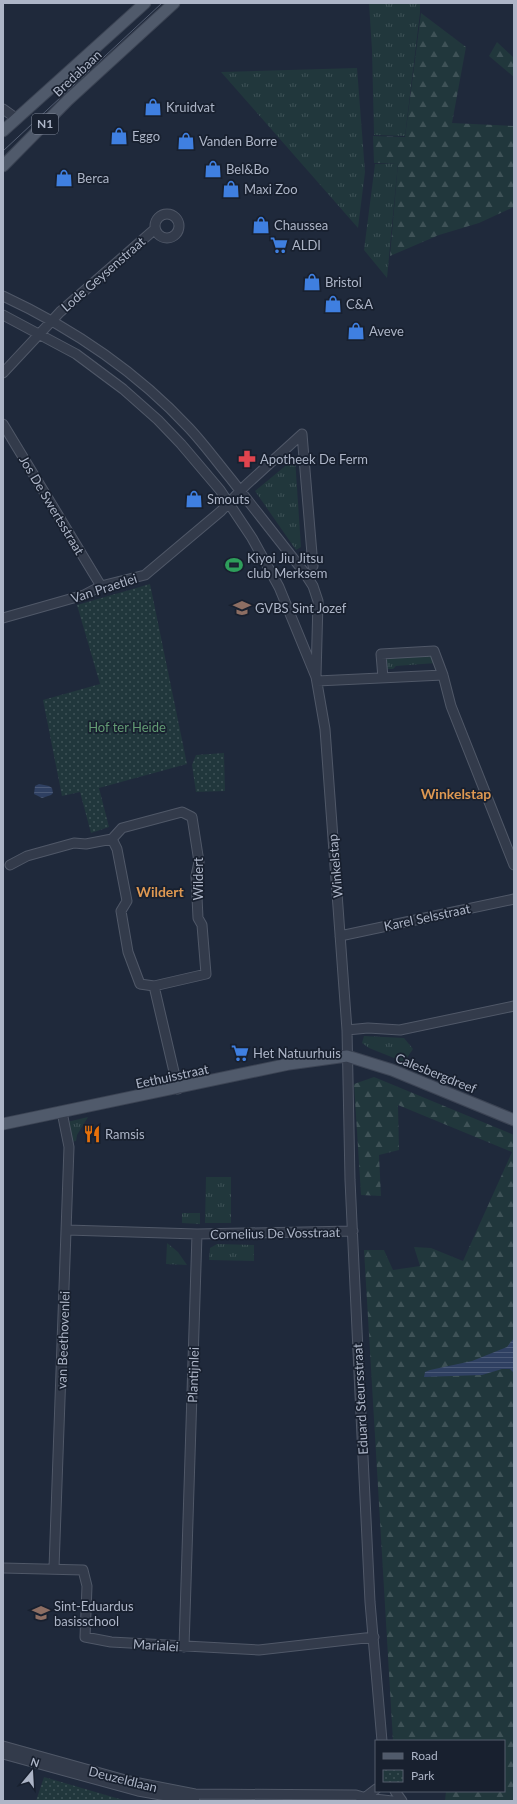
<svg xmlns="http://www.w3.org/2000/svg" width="517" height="1804" viewBox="0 0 517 1804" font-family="Lato,sans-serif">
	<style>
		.grass { fill: url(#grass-tufts) }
		.forest { fill: url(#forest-firs) }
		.park { fill: url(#park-dots) }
		.water { fill: url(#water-rules) }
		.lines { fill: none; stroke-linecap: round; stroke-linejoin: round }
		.minor-casing { stroke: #505868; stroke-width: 11 }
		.major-casing { stroke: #3c4454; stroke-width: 13 }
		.minor { stroke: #333b4b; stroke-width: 9 }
		.major { stroke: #505a6b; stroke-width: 11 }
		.tram { stroke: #545e72; stroke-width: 1 }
		.labels { text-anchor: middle; stroke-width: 3.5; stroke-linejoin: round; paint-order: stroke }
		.shield { fill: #18202f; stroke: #808899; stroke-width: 1 }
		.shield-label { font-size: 12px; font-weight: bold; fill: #adb5c7 }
		.street-label { font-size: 13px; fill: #adb5c7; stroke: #18202f }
		.poi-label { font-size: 13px; fill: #adb5c7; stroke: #18202f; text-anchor: start }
		.park-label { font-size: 13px; fill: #629a73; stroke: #18202f }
		.neighbourhood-label { font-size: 14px; font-weight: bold; fill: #de9852; stroke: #18202f }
	</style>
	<defs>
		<pattern id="grass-tufts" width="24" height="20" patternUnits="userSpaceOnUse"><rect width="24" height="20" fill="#21373c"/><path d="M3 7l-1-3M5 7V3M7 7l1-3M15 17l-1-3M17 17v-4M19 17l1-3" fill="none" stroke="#3f5257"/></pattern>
		<pattern id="forest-firs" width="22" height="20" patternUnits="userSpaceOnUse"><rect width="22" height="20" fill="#21373c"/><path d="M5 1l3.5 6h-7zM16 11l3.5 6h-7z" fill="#3f5257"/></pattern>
		<pattern id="park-dots" width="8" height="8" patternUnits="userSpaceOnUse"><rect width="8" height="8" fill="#21373c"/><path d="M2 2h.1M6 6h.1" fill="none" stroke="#3f5257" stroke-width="1.8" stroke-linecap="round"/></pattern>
		<pattern id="water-rules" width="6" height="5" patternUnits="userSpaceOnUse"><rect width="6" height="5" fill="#2f4062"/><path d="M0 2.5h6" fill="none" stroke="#4a5977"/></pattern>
	</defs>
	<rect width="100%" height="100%" fill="#1f293b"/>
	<path class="grass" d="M 369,3 L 420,3 L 420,13 L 405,136 L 374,135 L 372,50 Z
		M 357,68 L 365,172 L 358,228 L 221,72 Z
		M 398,163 L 387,278 L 364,250 L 375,164 Z
		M 295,458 L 301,547 L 296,550 L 255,491 Z
		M 431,653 L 436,663 L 396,666 L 393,669 L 384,669 L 385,657 Z
		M 364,1036 L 404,1038 L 413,1049 L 404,1062 L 369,1048 L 362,1043 Z
		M 88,1117 L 77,1135 L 76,1141 L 71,1142 L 67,1122 Z
		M 206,1177 L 231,1177 L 231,1223 L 205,1223 Z
		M 182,1213 L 200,1213 L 200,1224 L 182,1223 Z
		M 167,1243 L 178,1252 L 187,1265 L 166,1264 Z
		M 217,1244 L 254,1245 L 254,1261 L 209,1260 L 210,1248 Z"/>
	<path class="forest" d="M 421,13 L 466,47 L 452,123 L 514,126 L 514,207 L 479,223 L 439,235 L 390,256 L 398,163 L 374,163 L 373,136 L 405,137 Z
		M 497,42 L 514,58 L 514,77 L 489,56 Z
		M 374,1077 L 514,1135 L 514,1801 L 445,1801 L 446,1791 L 504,1791 L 504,1741 L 393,1741 L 364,1250 L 384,1250 L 393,1270 L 420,1266 L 414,1247 L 431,1248 L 463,1261 L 512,1152 L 398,1105 L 399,1150 L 379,1155 L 381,1196 L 361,1195 L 354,1084 Z"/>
	<path class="park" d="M 150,584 L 187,764 L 99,788 L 109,827 L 91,833 L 80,792 L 62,796 L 43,700 L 100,684 L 77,605 Z
		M 224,753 L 225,791 L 196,792 L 192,765 L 196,755 Z
		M 44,1777 L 123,1800 L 123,1801 L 36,1801 Z"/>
	<path class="water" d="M 39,784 L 49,786 L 52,788 L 53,793 L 51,795 L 42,798 L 34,794 L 35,786 Z
		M 514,1338 L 514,1373 L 510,1369 L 502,1369 L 482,1375 L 424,1377 L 425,1372 L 430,1370 L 472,1361 L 507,1347 Z"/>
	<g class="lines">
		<g class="minor-casing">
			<path id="minor" d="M 3,109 L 17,119
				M155 226a12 12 0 1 1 24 0a12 12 0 1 1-24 0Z
				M 3,296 C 74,329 135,370 189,428 C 204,444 217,462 231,479 C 255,510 280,541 304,572 L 313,586 L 318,601 L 316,676
				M 3,315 L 76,354 L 123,389 L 158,420 L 181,444 L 220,490 L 252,538 L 279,587 L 316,677 L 325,729 L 347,1030 L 350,1180 L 360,1394 L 370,1602 L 382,1741
				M 3,373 L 60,312 L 155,229
				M 3,424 L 101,586
				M 302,434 L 313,566
				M 3,618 L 84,595 L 101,586 L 145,575 L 221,511 L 246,485 L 302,434
				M 383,678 L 381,654 L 434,651 L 443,675
				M 317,681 L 443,675 L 451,706 L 514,865
				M 10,865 L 27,856 L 74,843 L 86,844 L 112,839
				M 340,936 L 514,899
				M 154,986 L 140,984 L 128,952 L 121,911 L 127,901 L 117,849 L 112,839 L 122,828 L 182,812 L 192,817 L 199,862 L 196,876 L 198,918 L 202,925 L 206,974 L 154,986 L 178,1089
				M 347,1030 L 368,1028 L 400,1030 L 514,1006
				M 67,1230 L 197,1234 L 184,1647
				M 197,1234 L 353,1231
				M 3,1568 L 83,1570 L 87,1586 L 85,1637 L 111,1642 L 259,1650 L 374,1637
				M 54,1568 L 69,1147 L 62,1112
				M 3,1746 L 129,1781 L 195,1794 L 356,1795 L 366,1798 L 392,1801
				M 3,1754 L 138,1791 L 195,1801
				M 395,1791 L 402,1801
				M 363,1799 L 376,1789"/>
		</g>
		<g class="major-casing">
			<path id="major" d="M 3,131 L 145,3
				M 3,166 L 68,100 L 174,3
				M 3,1124 L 289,1064 L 347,1056 L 392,1070 L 514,1120"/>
		</g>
		<use href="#minor" class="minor"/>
		<use href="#major" class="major"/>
		<path class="tram" d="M 3,151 L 162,3"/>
	</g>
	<defs>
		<g id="shop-bare" transform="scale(1.38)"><path d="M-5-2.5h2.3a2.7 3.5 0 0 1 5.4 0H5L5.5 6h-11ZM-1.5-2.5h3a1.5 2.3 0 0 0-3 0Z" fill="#3f7fe0" stroke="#18202f" stroke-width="2.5" paint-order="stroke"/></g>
		<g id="supermarket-bare" transform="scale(1.38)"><path d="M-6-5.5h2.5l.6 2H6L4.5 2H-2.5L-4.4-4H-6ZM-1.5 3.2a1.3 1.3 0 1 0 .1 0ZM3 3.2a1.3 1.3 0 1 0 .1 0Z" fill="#3f7fe0" stroke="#18202f" stroke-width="2.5" paint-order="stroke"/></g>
		<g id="pharmacy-bare" transform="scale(1.38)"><path d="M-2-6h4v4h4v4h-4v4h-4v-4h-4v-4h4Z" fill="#e0444e" stroke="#18202f" stroke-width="2.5" paint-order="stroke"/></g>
		<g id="stadium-bare" transform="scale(1.38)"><path d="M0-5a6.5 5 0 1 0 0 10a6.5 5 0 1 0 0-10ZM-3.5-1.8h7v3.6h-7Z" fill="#2e9e5b" stroke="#18202f" stroke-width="2.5" paint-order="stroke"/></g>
		<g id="school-bare" transform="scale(1.38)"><path d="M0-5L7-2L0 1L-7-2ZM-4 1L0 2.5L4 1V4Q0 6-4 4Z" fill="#8d6e63" stroke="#18202f" stroke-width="2.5" paint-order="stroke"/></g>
		<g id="restaurant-bare" transform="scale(1.38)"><path d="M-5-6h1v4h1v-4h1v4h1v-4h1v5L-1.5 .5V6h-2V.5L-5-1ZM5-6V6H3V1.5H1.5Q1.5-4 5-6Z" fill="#e8710a" stroke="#18202f" stroke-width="2.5" paint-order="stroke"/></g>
	</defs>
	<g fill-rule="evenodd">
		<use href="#shop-bare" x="153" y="107"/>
		<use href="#shop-bare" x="119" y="136"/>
		<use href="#shop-bare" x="186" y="141"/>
		<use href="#shop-bare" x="213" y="169"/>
		<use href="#shop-bare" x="64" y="178"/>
		<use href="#shop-bare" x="231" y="189"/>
		<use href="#shop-bare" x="261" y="225"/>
		<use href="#supermarket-bare" x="279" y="245"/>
		<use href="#shop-bare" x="312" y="282"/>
		<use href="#shop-bare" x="333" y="304"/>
		<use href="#shop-bare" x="356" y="331"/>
		<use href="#pharmacy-bare" x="247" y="459"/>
		<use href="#shop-bare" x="194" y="499"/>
		<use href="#stadium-bare" x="234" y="565"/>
		<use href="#school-bare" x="242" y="608"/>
		<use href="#supermarket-bare" x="240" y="1053"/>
		<use href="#restaurant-bare" x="92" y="1134"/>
		<use href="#school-bare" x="41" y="1613"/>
	</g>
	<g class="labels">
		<rect class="shield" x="32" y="114" width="26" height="20" rx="3"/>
		<g class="shield-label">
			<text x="45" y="128">N1</text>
		</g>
		<g class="street-label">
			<text transform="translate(77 73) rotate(-43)" y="5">Bredabaan</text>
			<text transform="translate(103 274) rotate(-41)" y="5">Lode Geysenstraat</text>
			<text transform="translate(52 505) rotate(59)" y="5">Jos De Swertsstraat</text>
			<text transform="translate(104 588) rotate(-18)" y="5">Van Praetlei</text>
			<text transform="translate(335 866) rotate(-95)" y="5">Winkelstap</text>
			<text transform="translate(198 879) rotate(-90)" y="5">Wildert</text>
			<text transform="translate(427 917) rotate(-12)" y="5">Karel Selsstraat</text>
			<text transform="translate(436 1073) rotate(22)" y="5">Calesbergdreef</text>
			<text transform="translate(172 1076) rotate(-12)" y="5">Eethuisstraat</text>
			<text transform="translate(275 1233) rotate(-1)" y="5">Cornelius De Vosstraat</text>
			<text transform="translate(63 1340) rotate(-88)" y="5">van Beethovenlei</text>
			<text transform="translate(193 1375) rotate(-88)" y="5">Plantijnlei</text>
			<text transform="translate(360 1399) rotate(-93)" y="5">Eduard Steursstraat</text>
			<text transform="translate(156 1645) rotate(4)" y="5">Marialei</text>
			<text transform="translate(123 1779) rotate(14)" y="5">Deuzeldlaan</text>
		</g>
		<g class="poi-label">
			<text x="166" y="112">Kruidvat</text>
			<text x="132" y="141">Eggo</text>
			<text x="199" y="146">Vanden Borre</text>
			<text x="226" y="174">Bel&amp;Bo</text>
			<text x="77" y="183">Berca</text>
			<text x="244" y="194">Maxi Zoo</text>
			<text x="274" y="230">Chaussea</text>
			<text x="292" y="250">ALDI</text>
			<text x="325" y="287">Bristol</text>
			<text x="346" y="309">C&amp;A</text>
			<text x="369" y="336">Aveve</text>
			<text x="260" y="464">Apotheek De Ferm</text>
			<text x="207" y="504">Smouts</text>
			<text x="247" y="563">Kiyoi Jiu Jitsu<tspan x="247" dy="15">club Merksem</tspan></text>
			<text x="255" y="613">GVBS Sint Jozef</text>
			<text x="253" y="1058">Het Natuurhuis</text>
			<text x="105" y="1139">Ramsis</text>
			<text x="54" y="1611">Sint-Eduardus<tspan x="54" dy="15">basisschool</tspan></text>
		</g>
		<g class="park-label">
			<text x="127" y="732">Hof ter Heide</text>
		</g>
		<g class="neighbourhood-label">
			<text x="456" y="799">Winkelstap</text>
			<text x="160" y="897">Wildert</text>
		</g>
	</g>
	<rect width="517" height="1804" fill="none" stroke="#adb5c7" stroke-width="8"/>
	<rect x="375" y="1740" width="130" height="52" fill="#18202f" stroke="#545c6c"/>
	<rect x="383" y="1753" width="20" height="6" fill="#505a6b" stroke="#545c6c"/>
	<text x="411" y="1760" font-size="12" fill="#adb5c7">Road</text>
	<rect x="383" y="1770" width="20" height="12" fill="url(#park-dots)" stroke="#545c6c"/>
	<text x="411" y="1780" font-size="12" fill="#adb5c7">Park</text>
	<g transform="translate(32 1772) rotate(18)" stroke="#18202f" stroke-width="3" paint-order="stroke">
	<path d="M0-3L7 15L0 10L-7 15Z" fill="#adb5c7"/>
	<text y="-6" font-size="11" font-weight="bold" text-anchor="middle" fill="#adb5c7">N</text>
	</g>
</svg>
